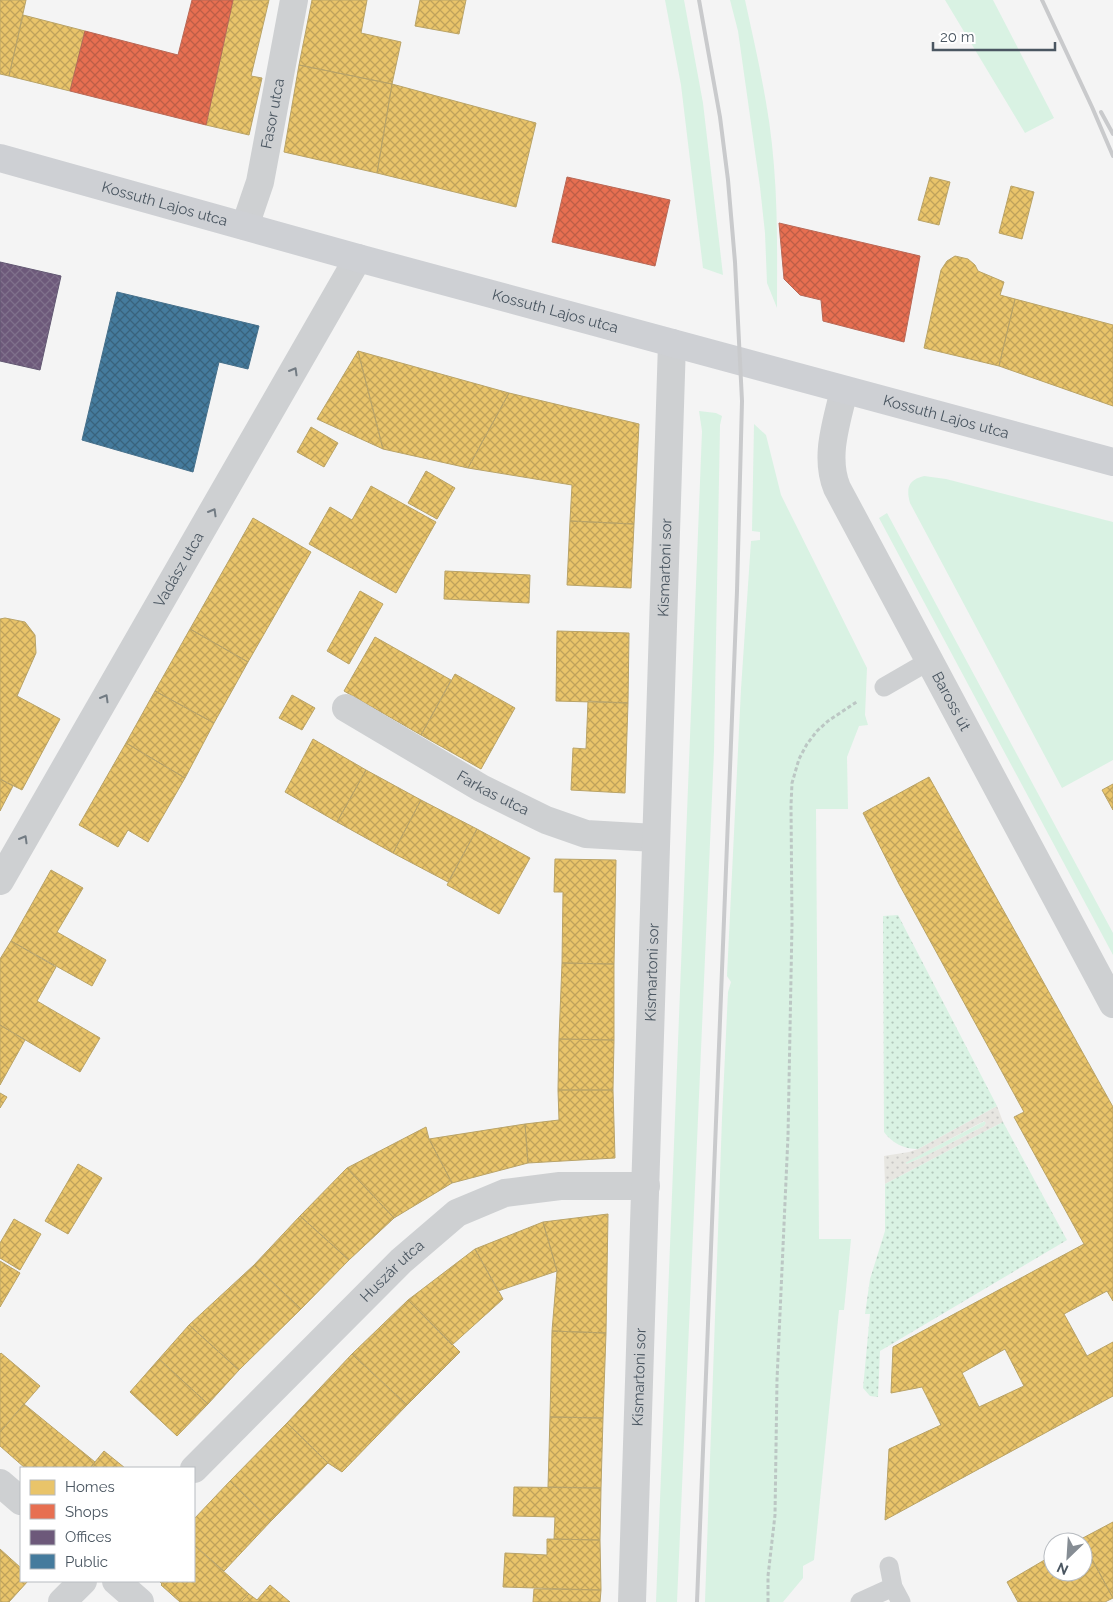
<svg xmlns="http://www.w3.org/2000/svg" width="1113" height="1602" viewBox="0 0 1113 1602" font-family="Raleway,sans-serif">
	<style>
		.grass { fill: #d9f2e3 }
		.sand { fill: url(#sand-dots); fill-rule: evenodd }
		.garden { fill: url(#garden-dots) }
		.homes { fill: url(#homes-cross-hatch); stroke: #b9a367; fill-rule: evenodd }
		.shops { fill: url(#shops-cross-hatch); stroke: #b86856 }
		.offices { fill: url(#offices-cross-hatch); stroke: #625872 }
		.public { fill: url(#public-cross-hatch); stroke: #46708b }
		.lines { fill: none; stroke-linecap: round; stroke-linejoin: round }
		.path { stroke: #bcc7c4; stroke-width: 3; stroke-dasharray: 4 2.5; stroke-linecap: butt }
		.lane { stroke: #ced0d2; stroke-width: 19 }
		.street { stroke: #ced0d2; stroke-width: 28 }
		.secondary { stroke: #ced0d4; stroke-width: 28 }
		.rail { stroke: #c9cacc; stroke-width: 4 }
		.oneway { stroke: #727b83 }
		.labels { text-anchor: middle; stroke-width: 5; stroke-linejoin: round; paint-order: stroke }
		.street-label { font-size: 15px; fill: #4a5661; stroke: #fff }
	</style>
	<defs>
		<pattern id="sand-dots" width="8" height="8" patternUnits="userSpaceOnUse" patternTransform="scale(1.25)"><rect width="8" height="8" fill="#e7e6e1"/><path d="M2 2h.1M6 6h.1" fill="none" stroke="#c8c7c4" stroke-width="1.8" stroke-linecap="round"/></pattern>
		<pattern id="garden-dots" width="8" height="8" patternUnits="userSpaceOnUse" patternTransform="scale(1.25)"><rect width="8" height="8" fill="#d9f2e3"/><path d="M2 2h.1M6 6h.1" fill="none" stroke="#b2c7bb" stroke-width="1.8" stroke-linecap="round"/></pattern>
		<pattern id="homes-cross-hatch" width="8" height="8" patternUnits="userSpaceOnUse" patternTransform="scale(1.25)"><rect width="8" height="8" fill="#e9c46a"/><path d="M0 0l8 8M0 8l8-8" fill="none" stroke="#bfa25b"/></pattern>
		<pattern id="shops-cross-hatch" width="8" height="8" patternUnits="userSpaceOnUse" patternTransform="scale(1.25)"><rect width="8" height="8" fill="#e76f51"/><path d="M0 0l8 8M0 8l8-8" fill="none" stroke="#bd5e47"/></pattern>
		<pattern id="offices-cross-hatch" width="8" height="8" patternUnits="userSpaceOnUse" patternTransform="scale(1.25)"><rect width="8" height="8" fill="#6d597a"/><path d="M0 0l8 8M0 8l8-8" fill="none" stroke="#7f708b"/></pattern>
		<pattern id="public-cross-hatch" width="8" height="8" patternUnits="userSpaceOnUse" patternTransform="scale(1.25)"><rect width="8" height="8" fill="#457b9d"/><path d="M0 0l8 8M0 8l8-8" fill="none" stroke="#39637d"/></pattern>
	</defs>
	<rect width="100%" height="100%" fill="#f4f4f4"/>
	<path class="grass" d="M 665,0 L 684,0 L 703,103 L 723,275 L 703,268 L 681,85 Z
		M 730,0 L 745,0 C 757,55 770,110 774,166 C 778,214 777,261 777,308 L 767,283 L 765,233 L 760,187 L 738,31 Z
		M 945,0 L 993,0 L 1054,118 L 1025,133 Z
		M 699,411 L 716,413 L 722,416 L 720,425 L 714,751 L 677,1602 L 656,1602 L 702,431 Z
		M 754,424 L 766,435 L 781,495 L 867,668 L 865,715 L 868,725 L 859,726 L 847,757 L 848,809 L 816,809 L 819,1239 L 851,1239 L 844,1310 L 839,1310 L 814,1560 L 803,1566 L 803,1578 L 783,1602 L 705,1602 L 722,1118 L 728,992 L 731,982 L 727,976 L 741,689 L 751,541 L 760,540 L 760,532 L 752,531 Z
		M 924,476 L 946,479 L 1113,522 L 1113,760 L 1062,788 L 910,503 C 906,488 908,480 924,476 Z
		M 887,513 L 1113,933 L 1113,955 L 879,518 Z
		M 985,1121 L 986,1123 L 984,1126 L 928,1155 L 907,1164 L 904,1163 Z"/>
	<path class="sand" d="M 997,1106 L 1003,1122 L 885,1184 L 884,1156 L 909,1152 L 918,1149 ZM 984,1121 L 986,1123 L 984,1126 C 958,1139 934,1153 907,1164 L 905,1163 Z"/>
	<path class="garden" d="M 898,915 L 997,1106 L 918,1149 C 904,1149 892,1143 884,1132 L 883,916 Z
		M 1003,1122 L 1067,1240 L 880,1351 L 878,1397 L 870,1396 L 863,1388 L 870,1314 L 865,1314 L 870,1279 L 885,1231 L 885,1184 Z"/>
	<path class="homes" d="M 0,0 L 26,0 L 9,76 L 0,74 Z
		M 233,0 L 269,0 L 251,76 L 262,78 L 249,135 L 206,125 Z
		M 312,0 L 367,0 L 361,33 L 401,42 L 392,84 L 299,65 Z
		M 420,0 L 466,0 L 459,34 L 415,26 Z
		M 23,15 L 85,31 L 70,91 L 9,76 Z
		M 299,65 L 392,84 L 377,173 L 284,152 Z
		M 392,84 L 536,123 L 516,207 L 377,173 Z
		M 930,177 L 950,182 L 939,225 L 918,220 Z
		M 1011,186 L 1034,192 L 1022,239 L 999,233 Z
		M 955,256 L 968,259 L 975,265 L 978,271 L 1004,282 L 1000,295 L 1015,299 L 999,366 L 924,348 L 941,270 L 947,261 Z
		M 1015,299 L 1113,325 L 1113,406 L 999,366 Z
		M 358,351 L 509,393 L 468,468 L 383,449 Z
		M 358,351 L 383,449 L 317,419 Z
		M 509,393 L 639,424 L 634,524 L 570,521 L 572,485 L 468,468 Z
		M 311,427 L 338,443 L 324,467 L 297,452 Z
		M 426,471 L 455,488 L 437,519 L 408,503 Z
		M 371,486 L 436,522 L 396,593 L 309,544 L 330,507 L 352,520 Z
		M 253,518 L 311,552 L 248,662 L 190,629 Z
		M 570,521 L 634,524 L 631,588 L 567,585 Z
		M 445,571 L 530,575 L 529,603 L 444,599 Z
		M 360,591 L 383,604 L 349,664 L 327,651 Z
		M 5,618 L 25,622 L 35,635 L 36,653 L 17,696 L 60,719 L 22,790 L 0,779 L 0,619 Z
		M 190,629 L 248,662 L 214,723 L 155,691 Z
		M 557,631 L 629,633 L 628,703 L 556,701 Z
		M 375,637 L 451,680 L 421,735 L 344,691 Z
		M 455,674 L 515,708 L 481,769 L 421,735 Z
		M 155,691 L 214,723 L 185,778 L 126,743 Z
		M 292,695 L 315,708 L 302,730 L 279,718 Z
		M 588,701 L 628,703 L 625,793 L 571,790 L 573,748 L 586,749 Z
		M 313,739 L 366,770 L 337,822 L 285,792 Z
		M 126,743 L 185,778 L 148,842 L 128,830 L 118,847 L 79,825 Z
		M 366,770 L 421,800 L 393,853 L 337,822 Z
		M 929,777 L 1113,1107 L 1113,1301 L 1107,1291 L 1064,1314 L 1087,1356 L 1113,1342 L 1113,1396 L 885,1520 L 889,1449 L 941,1425 L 922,1387 L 891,1393 L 893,1347 L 1084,1244 L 1014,1117 L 1024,1112 L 899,884 L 863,813 ZM 1005,1349 L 1024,1386 L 979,1407 L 962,1373 Z
		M 0,779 L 13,786 L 0,811 Z
		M 1113,784 L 1113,810 L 1102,790 Z
		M 421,800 L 477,829 L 448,882 L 393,853 Z
		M 477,829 L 530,858 L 499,914 L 447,885 Z
		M 555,859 L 616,860 L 614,964 L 562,963 L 563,892 L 554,892 Z
		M 51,870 L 83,888 L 57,932 L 106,960 L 92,986 L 11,941 Z
		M 11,941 L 56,967 L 37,1001 L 100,1038 L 80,1072 L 0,1025 L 0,959 Z
		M 562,963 L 614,964 L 614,1040 L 559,1039 Z
		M 0,1025 L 25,1040 L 0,1085 Z
		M 559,1039 L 614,1040 L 613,1090 L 558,1090 Z
		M 558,1090 L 613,1090 L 615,1158 L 528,1163 L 525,1124 L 559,1120 Z
		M 0,1093 L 7,1097 L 0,1108 Z
		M 525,1124 L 528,1163 L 452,1183 L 429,1139 Z
		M 426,1127 L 429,1139 L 452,1183 L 394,1218 L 347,1168 Z
		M 78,1164 L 102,1178 L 68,1234 L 45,1221 Z
		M 347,1168 L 394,1218 L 349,1260 L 300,1216 Z
		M 608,1214 L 606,1333 L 552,1331 L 557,1271 L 543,1222 Z
		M 300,1216 L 349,1260 L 301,1309 L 254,1265 Z
		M 14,1219 L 41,1234 L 20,1270 L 0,1258 L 0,1243 Z
		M 543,1222 L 557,1271 L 498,1291 L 475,1249 Z
		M 475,1249 L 503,1299 L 452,1345 L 408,1300 Z
		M 0,1261 L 20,1273 L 0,1307 Z
		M 254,1265 L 301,1309 L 239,1370 L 189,1325 Z
		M 408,1300 L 460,1352 L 407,1405 L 352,1354 Z
		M 189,1325 L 239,1370 L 208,1404 L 159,1359 Z
		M 552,1331 L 606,1333 L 603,1418 L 550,1417 Z
		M 1,1353 L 40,1386 L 0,1432 L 0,1354 Z
		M 352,1354 L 407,1405 L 342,1472 L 328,1463 L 287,1423 Z
		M 159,1359 L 208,1404 L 177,1436 L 130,1392 Z
		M 24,1404 L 95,1462 L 90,1468 L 25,1468 L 0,1446 L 0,1432 Z
		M 550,1417 L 603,1418 L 601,1488 L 548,1487 Z
		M 287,1423 L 328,1463 L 271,1521 L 230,1481 Z
		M 104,1451 L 125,1468 L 90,1468 Z
		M 230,1481 L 271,1521 L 224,1571 L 194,1545 L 194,1519 Z
		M 514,1487 L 601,1488 L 600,1540 L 554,1539 L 555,1517 L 513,1516 Z
		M 1113,1522 L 1113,1598 L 1081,1539 Z
		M 547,1539 L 600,1540 L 601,1590 L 503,1587 L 505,1553 L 547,1555 Z
		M 1081,1539 L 1113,1598 L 1105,1602 L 1018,1602 L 1007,1582 L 1053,1555 L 1053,1572 L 1083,1572 L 1083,1542 L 1076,1542 Z
		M 194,1545 L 249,1594 L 241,1602 L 180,1602 L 161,1585 L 162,1584 L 159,1581 L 194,1581 Z
		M 0,1549 L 21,1568 L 21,1581 L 28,1581 L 9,1602 L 0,1602 Z
		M 270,1585 L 290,1602 L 241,1602 L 249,1594 L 257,1600 Z
		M 534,1589 L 601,1590 L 600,1602 L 533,1602 Z"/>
	<path class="shops" d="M 192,0 L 233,0 L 206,125 L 70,91 L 85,31 L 178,55 Z
		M 567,177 L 670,200 L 655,266 L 552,242 Z
		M 779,223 L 920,256 L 904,342 L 823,321 L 821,300 L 800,295 L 784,279 Z"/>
	<path class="offices" d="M 0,262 L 61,276 L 40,370 L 0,361 Z"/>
	<path class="public" d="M 117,292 L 259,326 L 248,369 L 219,362 L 193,472 L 82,440 Z"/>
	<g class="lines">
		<path class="path" d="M 768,1602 L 768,1576 L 775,1515 L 777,1380 L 788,1136 L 792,924 L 791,805 L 792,783 L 799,759 L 807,744 L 817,731 L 828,721 L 858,701"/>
		<path class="lane" d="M 884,687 L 929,661
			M 889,1566 L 893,1587 L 901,1602
			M 860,1602 L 893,1587"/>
		<g class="street">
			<path id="s1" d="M 245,226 L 260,182 L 294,0"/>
			<path id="s2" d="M 844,390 C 837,422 824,456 837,488 L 1113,1004"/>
			<path id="s3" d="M 346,708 L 481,788 L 546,820 L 586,834 L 655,838"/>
			<path id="s4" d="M 0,881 L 358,258"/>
			<path id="s5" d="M 194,1469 L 401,1261 L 457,1213 L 505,1193 L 560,1186 L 646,1186"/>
			<path d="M 0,1483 L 21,1501"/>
			<path d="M 116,1581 L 140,1602"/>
			<path d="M 62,1602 L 83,1581"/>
			<path id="s6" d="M 632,1602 L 672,343"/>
		</g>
		<path class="secondary" id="s7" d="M 0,158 L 358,258 L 1113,462"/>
		<path class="rail" d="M 1042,0 L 1092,107 L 1113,156
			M 1101,112 L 1113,134
			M 697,1602 L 737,591 L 742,401 L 735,262 L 728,180 L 720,117 L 699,0"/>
	</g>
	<defs><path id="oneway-chevron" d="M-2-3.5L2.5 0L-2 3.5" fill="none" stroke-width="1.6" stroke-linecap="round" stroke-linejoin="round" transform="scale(1.25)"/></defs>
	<g class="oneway">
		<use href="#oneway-chevron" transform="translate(294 371) rotate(-60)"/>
		<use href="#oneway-chevron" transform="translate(213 512) rotate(-60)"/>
		<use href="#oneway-chevron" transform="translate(105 698) rotate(-60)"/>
		<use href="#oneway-chevron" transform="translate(24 839) rotate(-60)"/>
	</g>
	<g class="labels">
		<g class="street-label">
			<text dy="5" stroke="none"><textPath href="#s1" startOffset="116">Fasor utca</textPath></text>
			<text dy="5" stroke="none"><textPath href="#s7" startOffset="171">Kossuth Lajos utca</textPath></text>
			<text dy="5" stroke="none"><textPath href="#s7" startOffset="576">Kossuth Lajos utca</textPath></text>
			<text dy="5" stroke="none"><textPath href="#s7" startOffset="981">Kossuth Lajos utca</textPath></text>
			<text dy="5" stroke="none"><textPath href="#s6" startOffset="1035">Kismartoni sor</textPath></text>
			<text dy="5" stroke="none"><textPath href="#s4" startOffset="359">Vadász utca</textPath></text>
			<text dy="5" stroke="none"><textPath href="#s2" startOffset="342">Baross út</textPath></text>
			<text dy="5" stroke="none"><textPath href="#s3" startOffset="170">Farkas utca</textPath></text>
			<text dy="5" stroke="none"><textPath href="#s6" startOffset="630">Kismartoni sor</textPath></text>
			<text dy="5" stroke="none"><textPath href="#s5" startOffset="280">Huszár utca</textPath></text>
			<text dy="5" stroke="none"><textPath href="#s6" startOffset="225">Kismartoni sor</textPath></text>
		</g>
	</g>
	<rect x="20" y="1467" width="175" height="115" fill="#ffffff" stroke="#b7bbc0"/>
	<rect x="30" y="1480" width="25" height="15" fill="#e9c46a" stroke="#b7bbc0"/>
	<text x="65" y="1492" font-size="15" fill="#4a5661">Homes</text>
	<rect x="30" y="1504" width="25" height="15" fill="#e76f51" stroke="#b7bbc0"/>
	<text x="65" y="1517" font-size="15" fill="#4a5661">Shops</text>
	<rect x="30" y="1530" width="25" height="15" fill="#6d597a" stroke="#b7bbc0"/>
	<text x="65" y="1542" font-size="15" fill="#4a5661">Offices</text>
	<rect x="30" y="1554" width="25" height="15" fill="#457b9d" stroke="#b7bbc0"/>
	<text x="65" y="1567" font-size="15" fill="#4a5661">Public</text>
	<g transform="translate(1068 1557) rotate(205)"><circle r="24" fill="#ffffff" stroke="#b7bbc0"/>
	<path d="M0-4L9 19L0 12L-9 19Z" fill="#868d94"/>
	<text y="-8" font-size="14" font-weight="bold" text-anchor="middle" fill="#4a5661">N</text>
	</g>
	<path d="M933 42v8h122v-8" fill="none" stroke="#4a5661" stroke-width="2.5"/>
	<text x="940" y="42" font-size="15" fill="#4a5661" stroke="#ffffff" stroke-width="4" paint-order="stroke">20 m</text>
</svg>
